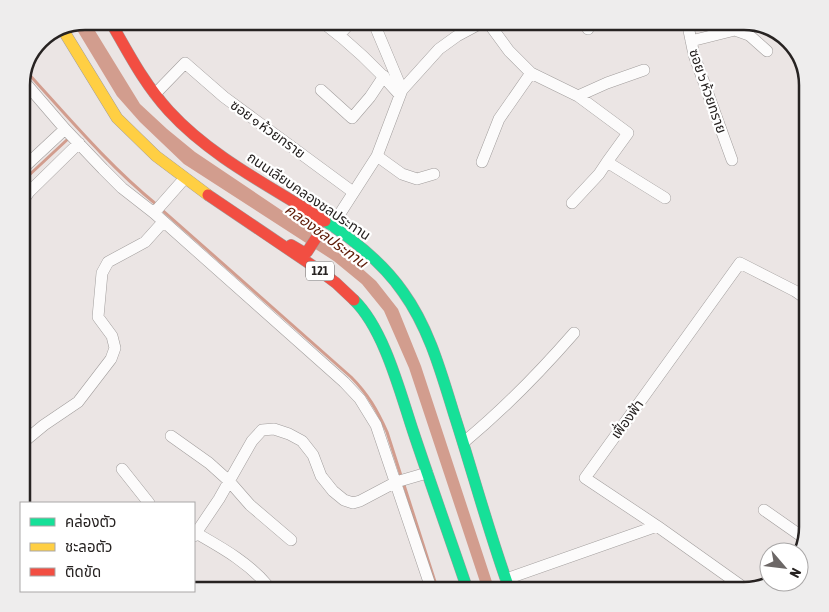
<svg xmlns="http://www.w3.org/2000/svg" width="829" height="612" viewBox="0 0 829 612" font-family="'Asap Condensed','Noto Sans Thai',sans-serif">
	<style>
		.water { fill: #d29d8e }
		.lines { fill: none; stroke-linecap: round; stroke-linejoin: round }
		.stream { stroke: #d29d8e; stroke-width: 3 }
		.street-casing { stroke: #a19d9c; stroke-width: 12 }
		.fast-casing { stroke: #a19d9c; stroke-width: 12 }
		.slow-casing { stroke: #a19d9c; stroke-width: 12 }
		.jam-casing { stroke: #a19d9c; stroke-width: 12 }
		.street { stroke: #fcfbfb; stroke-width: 11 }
		.fast { stroke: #16e098; stroke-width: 11 }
		.slow { stroke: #ffcf43; stroke-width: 11 }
		.jam { stroke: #f24e42; stroke-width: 11 }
		.labels { text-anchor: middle; stroke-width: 4.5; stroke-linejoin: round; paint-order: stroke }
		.shield { fill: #fff; stroke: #686564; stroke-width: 1 }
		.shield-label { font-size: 12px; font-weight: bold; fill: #272322 }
		.street-label { font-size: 14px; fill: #272322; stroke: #fff }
		.water-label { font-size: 15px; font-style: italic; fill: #5e1b07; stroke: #fff }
		.rim { fill: none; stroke: #272322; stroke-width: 2.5 }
	</style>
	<rect width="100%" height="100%" fill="#ebe5e4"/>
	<path class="water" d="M 85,21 L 89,21 L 140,104 L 167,129 L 195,152 L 342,251 L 376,281 L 398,309 L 421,366 L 495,591 L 483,591 L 409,368 L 384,311 L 362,284 L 334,261 L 184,164 L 140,122 L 117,96 L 74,25 Z"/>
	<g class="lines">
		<path class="stream" d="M 26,71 C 68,117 108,165 157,205
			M 21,185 L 26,178 L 69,138
			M 161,209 L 351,377 C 368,394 377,410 387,432 L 438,591"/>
		<g class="street-casing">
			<path id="street" d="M 321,21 C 350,43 376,67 399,94
				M 373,21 L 402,90
				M 487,21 L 509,51 L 531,73 L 578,96 L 628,133 L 607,162 L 665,198
				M 584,21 L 588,29
				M 687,21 L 694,55 L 732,160
				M 339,35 L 352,21
				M 691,41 L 735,30 L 749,35 L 767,51
				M 22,79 L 65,129 L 103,169 L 122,188 L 154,213 L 344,382 L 360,399 L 376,425 L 432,591
				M 321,90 L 352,118 L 370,97 L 384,76
				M 155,94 L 185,63 L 224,97 L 353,192
				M 578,96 L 607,83 L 644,70
				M 377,156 L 402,174 L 417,179 L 434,174
				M 482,162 L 499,119 L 531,73
				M 21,170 L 65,129
				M 572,203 L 599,174 L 607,162
				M 21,204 L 29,192 L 79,143
				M 154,213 L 184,179
				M 332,226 L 377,156 L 402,90 L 439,49 L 457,36 L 485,21
				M 171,436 L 209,463 L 229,481 L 250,505 L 291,540
				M 464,442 C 504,409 540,372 574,333
				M 21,444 L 44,425 L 78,402 L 111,359 L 115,348 L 112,336 L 98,317 L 102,273 L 108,262 L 145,242 L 163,222
				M 122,469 L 149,503
				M 764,510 L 804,538
				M 196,533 C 222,548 248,562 268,586
				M 194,536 L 219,499 L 252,441 L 262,430 L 274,429 L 289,434 L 302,441 L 313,455 L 321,476 L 333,491 L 344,500 L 353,503 L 360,501 L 396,482 L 427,473
				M 506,579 L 657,526
				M 747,590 L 657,526 L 585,478 L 740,263 L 795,291 L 808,300"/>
		</g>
		<g class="fast-casing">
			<path id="fast" d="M 325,221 C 354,240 383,263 403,292 C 429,328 441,372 454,414 C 473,473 489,533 510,591
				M 354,300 C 384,329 400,392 413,431 C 431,485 450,538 468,591"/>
		</g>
		<g class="slow-casing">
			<path id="slow" d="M 63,30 L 117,118 L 156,156 L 208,195"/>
		</g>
		<g class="jam-casing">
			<path id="jam" d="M 110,21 C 128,52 144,84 169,111 C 212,158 272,187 325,221
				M 208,195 L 316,268 L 336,283 L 354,300
				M 291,245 L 303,252 L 307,252 L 320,232 L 315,226 L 303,218"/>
		</g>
		<use href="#street" class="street"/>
		<use href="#fast" class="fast"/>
		<use href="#slow" class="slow"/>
		<use href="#jam" class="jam"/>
	</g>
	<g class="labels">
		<rect class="shield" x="306" y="261.5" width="28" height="19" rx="4"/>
		<g class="shield-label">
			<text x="320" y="275">121</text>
		</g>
		<g class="street-label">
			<text transform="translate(708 91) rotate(71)" y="5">ซอย ๖ ห้วยทราย</text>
			<text transform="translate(268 129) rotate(36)" y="5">ซอย ๑ ห้วยทราย</text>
			<text transform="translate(309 196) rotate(34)" y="5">ถนนเลียบคลองชลประทาน</text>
			<text transform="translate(627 419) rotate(-54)" y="5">เฟื่องฟ้า</text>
		</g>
		<g class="water-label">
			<text transform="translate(326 236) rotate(36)" y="5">คลองชลประทาน</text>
		</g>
	</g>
	<path d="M0 0H829V612H0ZM85 30H744A55 55 0 0 1 799 85V527A55 55 0 0 1 744 582H85A55 55 0 0 1 30 527V85A55 55 0 0 1 85 30Z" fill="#eeeded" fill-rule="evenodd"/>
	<path class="rim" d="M85 30H744A55 55 0 0 1 799 85V527A55 55 0 0 1 744 582H85A55 55 0 0 1 30 527V85A55 55 0 0 1 85 30Z"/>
	<rect x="20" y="502" width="175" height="90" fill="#ffffff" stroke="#a9a7a7"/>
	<rect x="30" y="518" width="25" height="8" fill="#16e098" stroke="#a9a7a7"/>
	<text x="65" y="527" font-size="15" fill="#272322">คล่องตัว</text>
	<rect x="30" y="543" width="25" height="8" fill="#ffcf43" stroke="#a9a7a7"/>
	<text x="65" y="552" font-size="15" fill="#272322">ชะลอตัว</text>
	<rect x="30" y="568" width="25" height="8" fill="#f24e42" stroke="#a9a7a7"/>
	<text x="65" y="577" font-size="15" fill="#272322">ติดขัด</text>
	<g transform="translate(784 567) rotate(118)"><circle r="24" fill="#ffffff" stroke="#a9a7a7"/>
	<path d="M0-4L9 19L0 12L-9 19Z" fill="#6c6766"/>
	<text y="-8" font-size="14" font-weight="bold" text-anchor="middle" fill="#272322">N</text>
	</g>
</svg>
